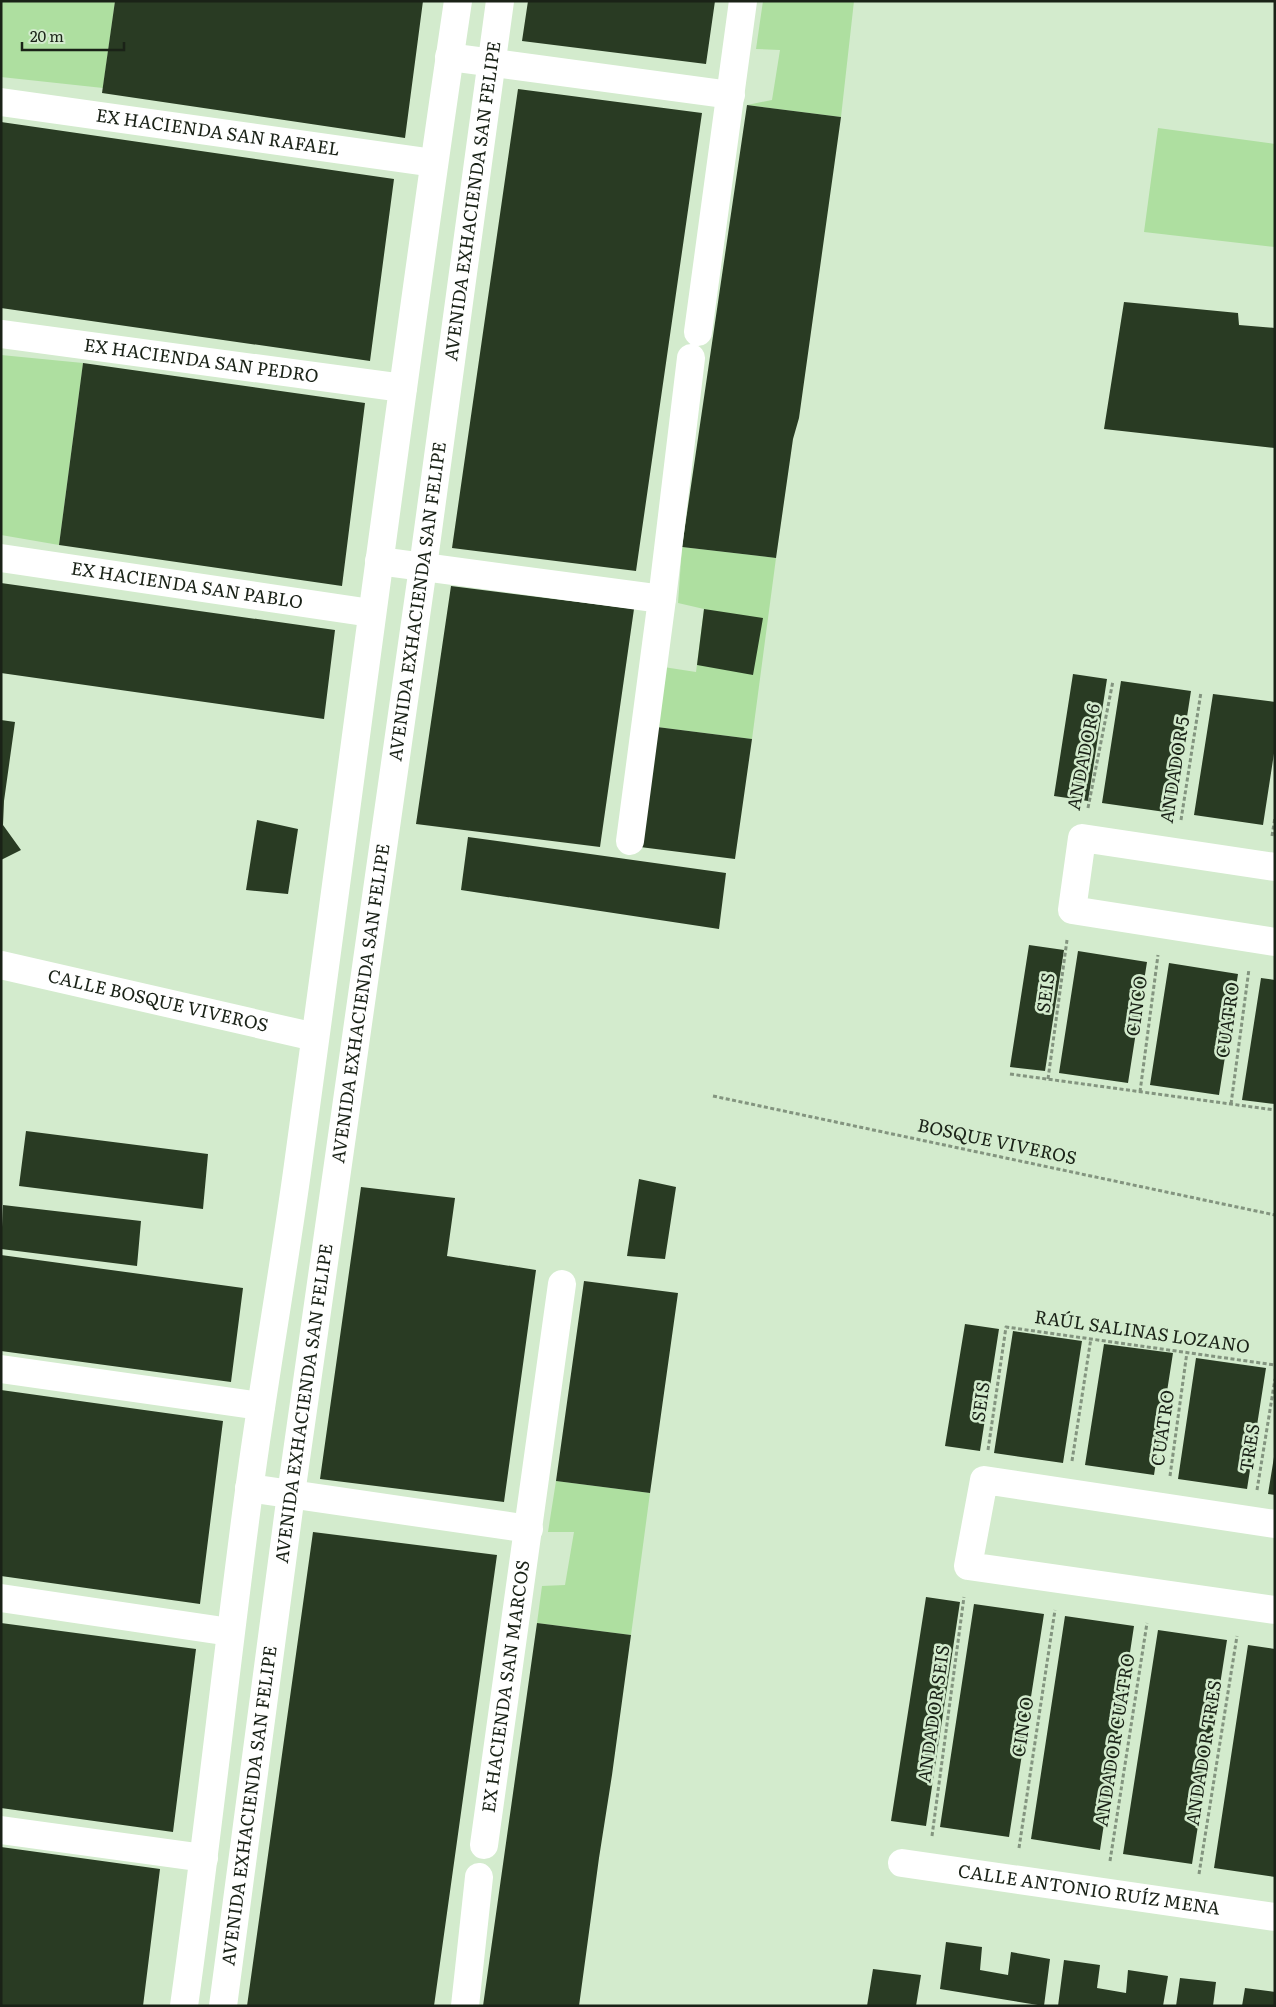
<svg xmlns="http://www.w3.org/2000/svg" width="1276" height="2007" viewBox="0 0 1276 2007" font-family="Literata,serif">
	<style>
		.green { fill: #aedfa0 }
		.building { fill: #293b23 }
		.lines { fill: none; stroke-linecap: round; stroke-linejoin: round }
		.path { stroke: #83947f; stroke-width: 3; stroke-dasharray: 4 2.5; stroke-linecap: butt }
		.minor { stroke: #fff; stroke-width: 28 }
		.labels { text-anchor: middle; stroke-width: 5; stroke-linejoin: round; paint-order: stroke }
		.street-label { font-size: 18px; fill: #1a2217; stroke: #d3ebcd }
	</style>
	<rect width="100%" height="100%" fill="#d3ebcd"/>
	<path class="green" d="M 1,1 L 115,1 L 103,88 L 1,77 Z
		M 763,1 L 854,1 L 841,117 L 747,105 L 772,100 L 780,50 L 756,49 Z
		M 1158,128 L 1275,144 L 1275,247 L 1144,232 Z
		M 1,355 L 83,363 L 59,545 L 1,535 Z
		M 682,547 L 776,558 L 752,739 L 657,727 L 657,666 L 696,672 L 704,609 L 678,603 Z
		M 556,1481 L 650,1493 L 631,1635 L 537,1623 L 542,1586 L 565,1585 L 574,1532 L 548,1532 Z"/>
	<path class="building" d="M 115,1 L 423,1 L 405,138 L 102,93 Z
		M 528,1 L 715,1 L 706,64 L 522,41 Z
		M 518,89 L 702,113 L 636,571 L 452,548 Z
		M 747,105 L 841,117 L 799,418 L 793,439 L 776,558 L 682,547 Z
		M 1,122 L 394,179 L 370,361 L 1,308 Z
		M 1124,302 L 1238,313 L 1239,325 L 1275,328 L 1275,448 L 1104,429 Z
		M 83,363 L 365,403 L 342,586 L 59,545 Z
		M 1,583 L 335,630 L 324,719 L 1,673 Z
		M 451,586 L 634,609 L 600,847 L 416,824 Z
		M 704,609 L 763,618 L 753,675 L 697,665 Z
		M 1073,674 L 1107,679 L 1088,801 L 1054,796 Z
		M 1121,681 L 1191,691 L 1172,813 L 1102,803 Z
		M 1213,694 L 1275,702 L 1275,747 L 1263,825 L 1194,815 Z
		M 1,720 L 15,722 L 4,801 L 3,825 L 21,850 L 1,860 Z
		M 657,727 L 752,739 L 735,859 L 640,847 Z
		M 257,820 L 298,829 L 288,894 L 246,890 Z
		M 468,837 L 726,873 L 719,929 L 461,890 Z
		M 1029,945 L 1064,950 L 1045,1071 L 1010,1067 Z
		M 1078,951 L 1147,962 L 1128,1083 L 1059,1073 Z
		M 1169,963 L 1238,974 L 1219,1095 L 1150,1085 Z
		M 1261,978 L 1275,980 L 1275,1104 L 1242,1100 Z
		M 26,1131 L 208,1154 L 203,1209 L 19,1186 Z
		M 639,1179 L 676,1187 L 665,1259 L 627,1256 Z
		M 361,1187 L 455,1198 L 447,1256 L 536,1270 L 504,1502 L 320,1479 Z
		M 3,1205 L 141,1221 L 137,1266 L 1,1249 Z
		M 1,1255 L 243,1288 L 231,1382 L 1,1351 Z
		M 584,1281 L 678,1293 L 650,1493 L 556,1481 Z
		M 965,1324 L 999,1329 L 980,1451 L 945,1446 Z
		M 1013,1331 L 1082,1341 L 1063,1463 L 994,1453 Z
		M 1104,1344 L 1173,1353 L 1154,1475 L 1085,1465 Z
		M 1196,1358 L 1266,1368 L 1247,1489 L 1178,1479 Z
		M 1,1390 L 223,1421 L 200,1604 L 1,1576 Z
		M 1274,1457 L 1275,1457 L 1275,1495 L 1268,1494 Z
		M 313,1532 L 497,1555 L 434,2006 L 247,2006 Z
		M 926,1597 L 960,1602 L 926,1826 L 891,1821 Z
		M 974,1604 L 1044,1614 L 1009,1837 L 940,1827 Z
		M 1065,1616 L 1134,1626 L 1100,1850 L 1031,1839 Z
		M 1,1623 L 196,1649 L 173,1832 L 1,1808 Z
		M 537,1623 L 631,1635 L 612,1775 L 599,1858 L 579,2006 L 483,2006 Z
		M 1158,1630 L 1227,1640 L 1192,1864 L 1123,1854 Z
		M 1248,1645 L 1275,1649 L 1275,1877 L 1214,1868 Z
		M 1,1847 L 160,1869 L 143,2006 L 1,2006 Z
		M 946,1942 L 982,1947 L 980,1970 L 1008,1975 L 1011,1952 L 1050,1959 L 1044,2006 L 940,1989 Z
		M 1064,1960 L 1100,1965 L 1097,1988 L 1126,1993 L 1128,1970 L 1168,1976 L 1163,2006 L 1058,2006 Z
		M 873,1969 L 921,1975 L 916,2006 L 867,2006 Z
		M 1180,1978 L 1216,1982 L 1213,2006 L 1176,2006 Z
		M 1245,1988 L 1275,1992 L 1275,2006 L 1242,2006 Z"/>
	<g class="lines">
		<path class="path" d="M 1088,808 L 1113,681
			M 1181,820 L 1201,692
			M 1272,836 L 1275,817
			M 1010,1074 L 1275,1110
			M 1048,1079 L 1067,940
			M 1140,1092 L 1158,955
			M 713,1096 L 1275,1215
			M 1231,1104 L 1249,969
			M 988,1450 L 1006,1327 L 1275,1365
			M 1072,1461 L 1091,1338
			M 1170,1476 L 1187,1352
			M 1257,1490 L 1275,1379
			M 932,1836 L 964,1597
			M 1019,1848 L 1055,1610
			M 1110,1861 L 1147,1623
			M 1199,1874 L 1237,1636"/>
		<g class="minor">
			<path d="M 449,57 L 731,95"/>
			<path id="s1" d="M 1,102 L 434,163"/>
			<path d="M 698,332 L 743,1"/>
			<path id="s2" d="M 1,334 L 403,388"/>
			<path id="s3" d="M 1,558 L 371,613"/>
			<path d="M 379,561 L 662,599"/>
			<path d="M 630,841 L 662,599 L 691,358"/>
			<path d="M 1275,867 L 1082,838 L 1072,910 L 1275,942"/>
			<path id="s4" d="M 1,965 L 315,1037"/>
			<path d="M 1,1369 L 261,1406"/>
			<path d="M 249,1488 L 529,1529"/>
			<path d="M 1275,1524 L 984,1480 L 968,1566 L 1275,1610"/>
			<path d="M 1,1598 L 230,1632"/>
			<path d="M 1,1830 L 204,1858"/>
			<path id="s5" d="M 484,1845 L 562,1284"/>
			<path id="s6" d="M 902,1863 L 1275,1917"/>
			<path d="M 184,2006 C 208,1835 226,1663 249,1491 C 264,1377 285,1264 300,1150 C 353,767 401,383 458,1"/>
			<path id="s7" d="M 223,2006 L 291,1494 L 423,567 L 500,1"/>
			<path d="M 465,2006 L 479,1877"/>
		</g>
	</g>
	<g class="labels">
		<g class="street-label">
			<text dy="6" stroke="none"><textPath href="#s1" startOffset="219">EX HACIENDA SAN RAFAEL</textPath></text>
			<text dy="6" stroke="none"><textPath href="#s7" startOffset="1822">AVENIDA EXHACIENDA SAN FELIPE</textPath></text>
			<text dy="6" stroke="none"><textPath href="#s2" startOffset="202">EX HACIENDA SAN PEDRO</textPath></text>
			<text dy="6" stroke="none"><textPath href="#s3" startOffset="188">EX HACIENDA SAN PABLO</textPath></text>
			<text dy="6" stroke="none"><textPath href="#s7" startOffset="1418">AVENIDA EXHACIENDA SAN FELIPE</textPath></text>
			<text transform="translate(1084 757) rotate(-79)" y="6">ANDADOR 6</text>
			<text transform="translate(1175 770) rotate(-81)" y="6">ANDADOR 5</text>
			<text transform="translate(1046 993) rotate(-82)" y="6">SEIS</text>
			<text dy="6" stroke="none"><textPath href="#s4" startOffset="161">CALLE BOSQUE VIVEROS</textPath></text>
			<text dy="6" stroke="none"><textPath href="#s7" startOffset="1012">AVENIDA EXHACIENDA SAN FELIPE</textPath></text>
			<text transform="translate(1137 1006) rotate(-82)" y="6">CINCO</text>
			<text transform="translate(1228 1020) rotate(-82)" y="6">CUATRO</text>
			<text transform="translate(997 1142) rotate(12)" y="6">BOSQUE VIVEROS</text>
			<text transform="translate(1142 1332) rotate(8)" y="6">RAÚL SALINAS LOZANO</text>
			<text transform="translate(981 1402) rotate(-82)" y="6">SEIS</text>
			<text dy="6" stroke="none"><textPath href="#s7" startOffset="608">AVENIDA EXHACIENDA SAN FELIPE</textPath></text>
			<text transform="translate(1163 1428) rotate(-82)" y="6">CUATRO</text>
			<text transform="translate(1250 1448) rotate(-81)" y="6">TRES</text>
			<text dy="6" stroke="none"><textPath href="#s5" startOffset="160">EX HACIENDA SAN MARCOS</textPath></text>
			<text transform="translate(934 1714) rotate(-82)" y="6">ANDADOR SEIS</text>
			<text transform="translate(1023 1727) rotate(-81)" y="6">CINCO</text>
			<text transform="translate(1115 1740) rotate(-81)" y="6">ANDADOR CUATRO</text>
			<text transform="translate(1204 1753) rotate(-81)" y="6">ANDADOR TRES</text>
			<text dy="6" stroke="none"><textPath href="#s7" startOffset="202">AVENIDA EXHACIENDA SAN FELIPE</textPath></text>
			<text dy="6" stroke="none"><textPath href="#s6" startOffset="189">CALLE ANTONIO RUÍZ MENA</textPath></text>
		</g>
	</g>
	<rect width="1276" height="2007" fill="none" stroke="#1a2217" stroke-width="5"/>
	<path d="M22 42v8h102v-8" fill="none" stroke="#1a2217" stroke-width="2.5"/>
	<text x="30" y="42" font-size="15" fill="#1a2217" stroke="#d3ebcd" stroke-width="4" paint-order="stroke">20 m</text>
</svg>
